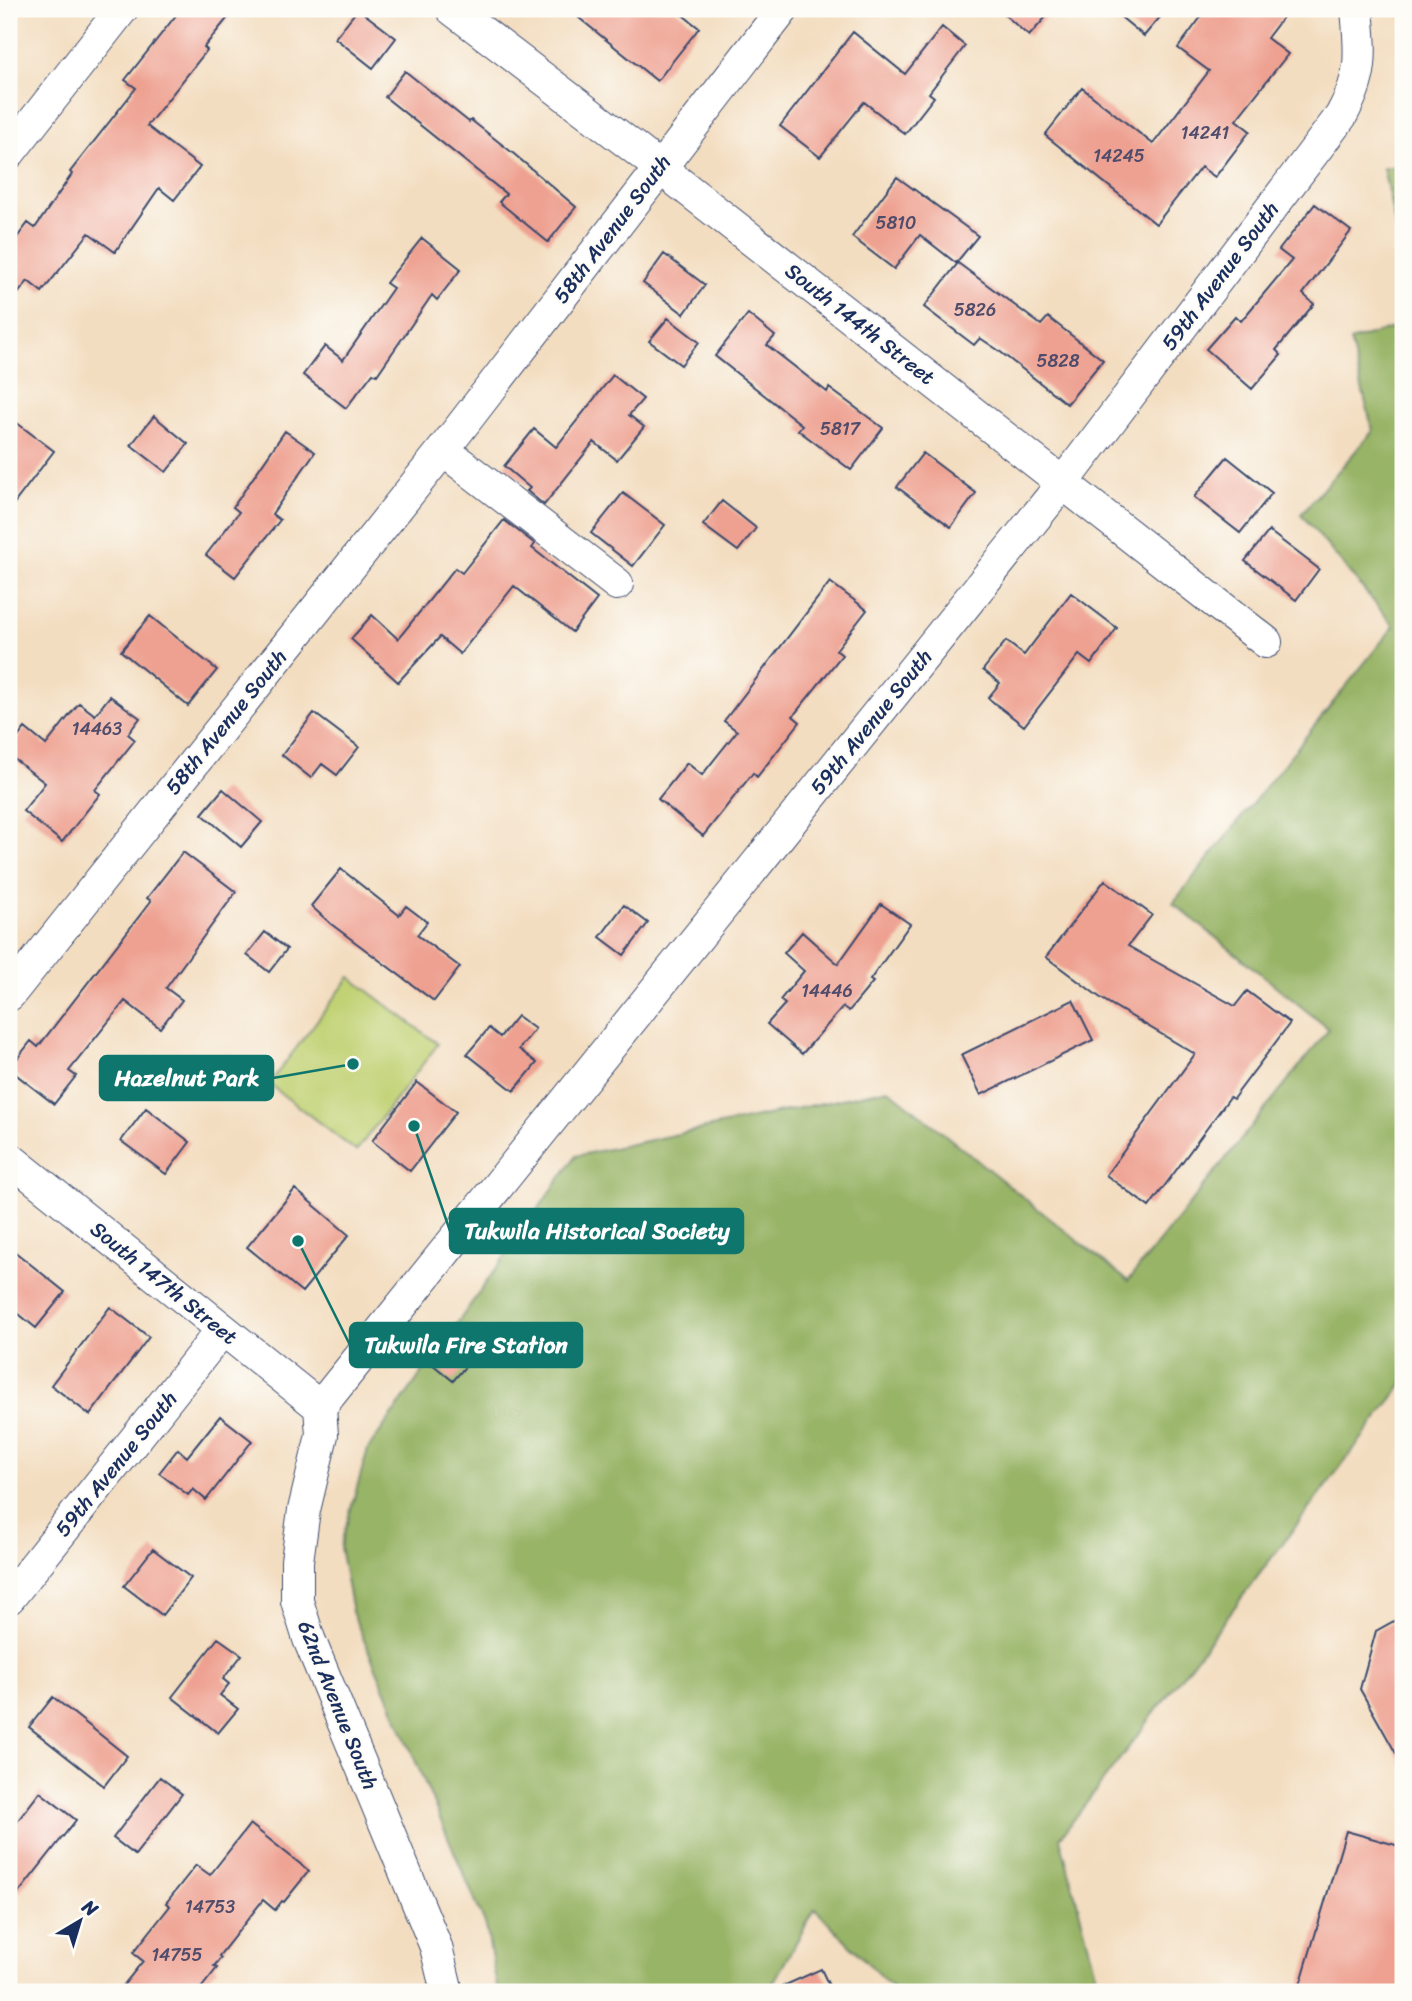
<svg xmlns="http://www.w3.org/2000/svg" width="1412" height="2001" viewBox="0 0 1412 2001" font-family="Sriracha,sans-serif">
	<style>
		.green { fill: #c1d275; stroke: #6e806a; stroke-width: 2 }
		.forest { fill: #98b466; stroke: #5a7262; stroke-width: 2 }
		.building { fill: #eea191 }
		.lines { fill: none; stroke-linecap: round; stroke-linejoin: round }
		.minor-casing { stroke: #3b496d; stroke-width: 34 }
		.minor { stroke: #fff; stroke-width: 32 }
		.labels { text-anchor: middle; stroke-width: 5; stroke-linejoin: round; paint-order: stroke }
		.number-label { font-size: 18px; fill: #504c6b }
		.street-label { font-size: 21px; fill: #1b2f5e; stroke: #fdfcf7 }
		.leader { fill: none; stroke: #0f766e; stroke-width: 2.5 }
		.callout-dot { fill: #0f766e; stroke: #fdfcf7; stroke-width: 2.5 }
		.callout { fill: #0f766e; stroke: #0f766e; stroke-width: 2.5 }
		.callout-label { font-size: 23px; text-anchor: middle; font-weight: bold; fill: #fff }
	</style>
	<rect width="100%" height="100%" fill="#fdfcf7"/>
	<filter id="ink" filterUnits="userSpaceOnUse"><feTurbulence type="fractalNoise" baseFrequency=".0143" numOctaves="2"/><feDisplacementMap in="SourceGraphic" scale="14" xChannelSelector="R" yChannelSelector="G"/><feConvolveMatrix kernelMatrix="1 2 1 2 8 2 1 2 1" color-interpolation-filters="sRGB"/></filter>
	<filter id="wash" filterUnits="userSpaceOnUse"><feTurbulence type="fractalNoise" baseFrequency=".00686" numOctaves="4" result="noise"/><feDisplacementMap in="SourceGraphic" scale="28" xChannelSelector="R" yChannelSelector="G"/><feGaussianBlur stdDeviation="1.57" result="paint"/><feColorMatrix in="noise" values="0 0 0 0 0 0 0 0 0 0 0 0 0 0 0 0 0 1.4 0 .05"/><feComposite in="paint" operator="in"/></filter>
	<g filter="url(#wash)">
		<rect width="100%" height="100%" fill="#f3ddc0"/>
		<path class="green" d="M 350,977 L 438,1044 L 356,1151 L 269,1084 Z"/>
		<path class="forest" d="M 1403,165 L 1403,261 L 1383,168 Z
			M 1403,325 L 1403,1384 L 1060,1838 L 1101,1992 L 896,1992 L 815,1909 L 768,1992 L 498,1992 L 486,1926 L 352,1612 L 340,1547 L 368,1449 L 576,1156 L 888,1089 L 1128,1281 L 1329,1029 L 1173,903 L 1394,626 L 1301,514 L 1373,431 L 1350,341 Z"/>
		<g id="blocks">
			<path class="building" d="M 181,9 L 235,9 L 204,47 L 207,50 L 147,126 L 200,167 L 174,200 L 159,188 L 115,252 L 89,233 L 42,292 L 28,281 L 9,305 L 9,248 L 28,223 L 35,228 L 72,174 L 70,172 L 136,88 L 125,80 Z
				M 358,9 L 396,38 L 373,68 L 335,38 Z
				M 568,9 L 675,9 L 699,28 L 657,81 Z
				M 998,9 L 1053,9 L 1029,36 Z
				M 1111,9 L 1167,9 L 1144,36 Z
				M 1207,9 L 1289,9 L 1267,38 L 1288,54 L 1236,120 L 1250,131 L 1215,177 L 1201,167 L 1156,224 L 1045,135 L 1082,88 L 1153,144 L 1209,71 L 1178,48 Z
				M 942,27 L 965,46 L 929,93 L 934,97 L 905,134 L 864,102 L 820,157 L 780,126 L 853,32 L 905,74 Z
				M 405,71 L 469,122 L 471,120 L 514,154 L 576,207 L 548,242 L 499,202 L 506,194 L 385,97 Z
				M 897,177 L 978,236 L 956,263 L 920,235 L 894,269 L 852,237 Z
				M 1315,204 L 1351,231 L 1303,294 L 1314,304 L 1276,350 L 1281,355 L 1252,389 L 1206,349 L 1235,316 L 1241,321 L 1292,260 L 1279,250 Z
				M 422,238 L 461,269 L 437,300 L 432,295 L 377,375 L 373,373 L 346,408 L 303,375 L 325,346 L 343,360 L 393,288 L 386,283 Z
				M 664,254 L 705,285 L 684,314 L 643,283 Z
				M 958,263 L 1041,325 L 1048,317 L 1103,360 L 1067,404 L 998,350 L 980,338 L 974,345 L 924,307 Z
				M 748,314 L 775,336 L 767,345 L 827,392 L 829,388 L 883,428 L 851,470 L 798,430 L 802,425 L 715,356 Z
				M 668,318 L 699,342 L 681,365 L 649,341 Z
				M 613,375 L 643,399 L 629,415 L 644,427 L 617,460 L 594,442 L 544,505 L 527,491 L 530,488 L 504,466 L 534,429 L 556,447 Z
				M 154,416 L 188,444 L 166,472 L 131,445 Z
				M 9,417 L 54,451 L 9,510 Z
				M 285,431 L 315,452 L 272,514 L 280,520 L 235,577 L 206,555 L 239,512 L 233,507 Z
				M 923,453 L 976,493 L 951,527 L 897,487 Z
				M 1227,457 L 1272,493 L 1240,533 L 1194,497 Z
				M 623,493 L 665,525 L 633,566 L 591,533 Z
				M 722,501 L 756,528 L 738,551 L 703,525 Z
				M 504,520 L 535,544 L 532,548 L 597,599 L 572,632 L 514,586 L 460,654 L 440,637 L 398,682 L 351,639 L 372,615 L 398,639 L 455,568 L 462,573 Z
				M 1269,531 L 1319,569 L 1296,600 L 1245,561 Z
				M 830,582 L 867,610 L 836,650 L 842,655 L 793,716 L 800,722 L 757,777 L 753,773 L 703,836 L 658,799 L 687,763 L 702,775 L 737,731 L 724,721 Z
				M 1071,593 L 1117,628 L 1091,664 L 1079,655 L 1024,726 L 988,698 L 1000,683 L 983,670 L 1006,641 L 1024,655 Z
				M 150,616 L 217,670 L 188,706 L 121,651 Z
				M 110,696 L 140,718 L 128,734 L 135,740 L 95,790 L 100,794 L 62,842 L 23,811 L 45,783 L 9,755 L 9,749 L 25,728 L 46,745 L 79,703 L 95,715 Z
				M 314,713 L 359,747 L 337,775 L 322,764 L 311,778 L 282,755 Z
				M 223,789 L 262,822 L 241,847 L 202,814 Z
				M 183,852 L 236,892 L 166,988 L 182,1000 L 160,1028 L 125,1001 L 69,1071 L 76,1076 L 54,1104 L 9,1069 L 31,1041 L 38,1047 L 151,901 L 147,898 Z
				M 341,869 L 399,915 L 406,906 L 427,922 L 417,935 L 460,967 L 434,1001 L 331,924 L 311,906 Z
				M 1105,880 L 1152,915 L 1128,946 L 1235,1006 L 1247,991 L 1290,1023 L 1233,1099 L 1230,1097 L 1149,1207 L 1106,1175 L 1195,1054 L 1102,999 L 1046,957 Z
				M 881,904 L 910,924 L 870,980 L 873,982 L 849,1011 L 843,1007 L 802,1054 L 767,1024 L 785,1004 L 780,1000 L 804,971 L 784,953 L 802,932 L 838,964 Z
				M 624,905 L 648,923 L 624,955 L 600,937 Z
				M 265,932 L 287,949 L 269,972 L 247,955 Z
				M 1073,1000 L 1093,1040 L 981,1095 L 961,1055 Z
				M 517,1016 L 535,1029 L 519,1049 L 537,1063 L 514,1091 L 467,1054 L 489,1028 L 500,1037 Z
				M 417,1082 L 456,1112 L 410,1171 L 372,1141 Z
				M 146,1108 L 190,1142 L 166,1174 L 121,1141 Z
				M 295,1189 L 349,1235 L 302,1292 L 247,1247 Z
				M 9,1247 L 65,1292 L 36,1328 L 9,1306 Z
				M 110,1307 L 149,1337 L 90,1415 L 51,1385 Z
				M 459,1330 L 481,1348 L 453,1381 L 431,1363 Z
				M 220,1416 L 252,1441 L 206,1500 L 193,1489 L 188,1495 L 159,1473 L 178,1449 L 187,1457 Z
				M 153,1549 L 191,1578 L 162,1615 L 124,1586 Z
				M 1403,1616 L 1403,1766 L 1360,1689 L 1376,1631 Z
				M 218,1638 L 242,1655 L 223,1679 L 229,1684 L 220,1695 L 238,1709 L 218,1733 L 172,1697 Z
				M 53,1697 L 127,1756 L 104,1786 L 29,1727 Z
				M 160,1777 L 182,1794 L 135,1855 L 113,1838 Z
				M 40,1792 L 76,1820 L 9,1905 L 9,1832 Z
				M 250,1824 L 309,1871 L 284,1902 L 282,1901 L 275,1910 L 263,1900 L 219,1956 L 221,1958 L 214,1966 L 217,1968 L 198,1992 L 118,1992 L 143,1961 L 133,1953 L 170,1906 L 166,1903 L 196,1865 L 210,1875 Z
				M 1346,1831 L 1403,1847 L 1403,1992 L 1298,1992 Z
				M 821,1969 L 832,1992 L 770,1992 Z"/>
		</g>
	</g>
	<g filter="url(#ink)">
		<use href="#blocks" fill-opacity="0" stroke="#3b496d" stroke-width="2"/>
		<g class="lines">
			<g class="minor-casing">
				<path id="minor" d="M 452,9 L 632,146 L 1266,642
					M 9,153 L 122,9
					M 443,450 L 617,584
					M 9,995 L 443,450 L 783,9
					M 9,1158 L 320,1407
					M 320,1407 L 1063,483 L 1341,116 C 1364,74 1361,55 1357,9
					M 320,1407 L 322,1435 L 304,1510 L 297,1561 L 297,1601 L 309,1639 L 436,1947 L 447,1992
					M 9,1598 L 222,1330"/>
			</g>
			<use href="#minor" class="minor"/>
		</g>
	</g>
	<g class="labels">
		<g class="number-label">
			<text x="1205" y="139">14241</text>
			<text x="1119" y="162">14245</text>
			<text x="896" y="229">5810</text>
			<text x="975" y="316">5826</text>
			<text x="1058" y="367">5828</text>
			<text x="840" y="435">5817</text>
			<text x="97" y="735">14463</text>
			<text x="827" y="997">14446</text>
			<text x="210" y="1913">14753</text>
			<text x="177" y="1961">14755</text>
		</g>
		<g class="street-label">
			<text transform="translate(612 229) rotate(-53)" y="7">58th Avenue South</text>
			<text transform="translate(1220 276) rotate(-53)" y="7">59th Avenue South</text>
			<text transform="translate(860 324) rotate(38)" y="7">South 144th Street</text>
			<text transform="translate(226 722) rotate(-51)" y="7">58th Avenue South</text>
			<text transform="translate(871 722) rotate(-51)" y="7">59th Avenue South</text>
			<text transform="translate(164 1283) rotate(39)" y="7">South 147th Street</text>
			<text transform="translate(116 1464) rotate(-51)" y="7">59th Avenue South</text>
			<text transform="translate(338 1705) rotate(68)" y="7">62nd Avenue South</text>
		</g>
	</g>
	<path class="leader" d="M353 1064L273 1078M414 1126L450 1231M298 1241L350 1345"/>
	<g class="callout-dot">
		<circle cx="353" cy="1064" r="7"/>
		<circle cx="414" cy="1126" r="7"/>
		<circle cx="298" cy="1241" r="7"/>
	</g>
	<g class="callout">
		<rect x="100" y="1056" width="173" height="44" rx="7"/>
		<rect x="450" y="1209" width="293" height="44" rx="7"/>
		<rect x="350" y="1323" width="232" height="44" rx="7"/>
	</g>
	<g class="callout-label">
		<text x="187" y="1086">Hazelnut Park</text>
		<text x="597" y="1239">Tukwila Historical Society</text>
		<text x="466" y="1353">Tukwila Fire Station</text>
	</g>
	<rect width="1412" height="2001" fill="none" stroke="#fdfcf7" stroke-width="35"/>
	<g transform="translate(80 1921) rotate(38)" stroke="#fdfcf7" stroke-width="5" paint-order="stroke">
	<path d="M0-5L12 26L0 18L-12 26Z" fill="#1b2f5e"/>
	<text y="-10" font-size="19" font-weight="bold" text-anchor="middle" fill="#1b2f5e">N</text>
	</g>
</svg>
